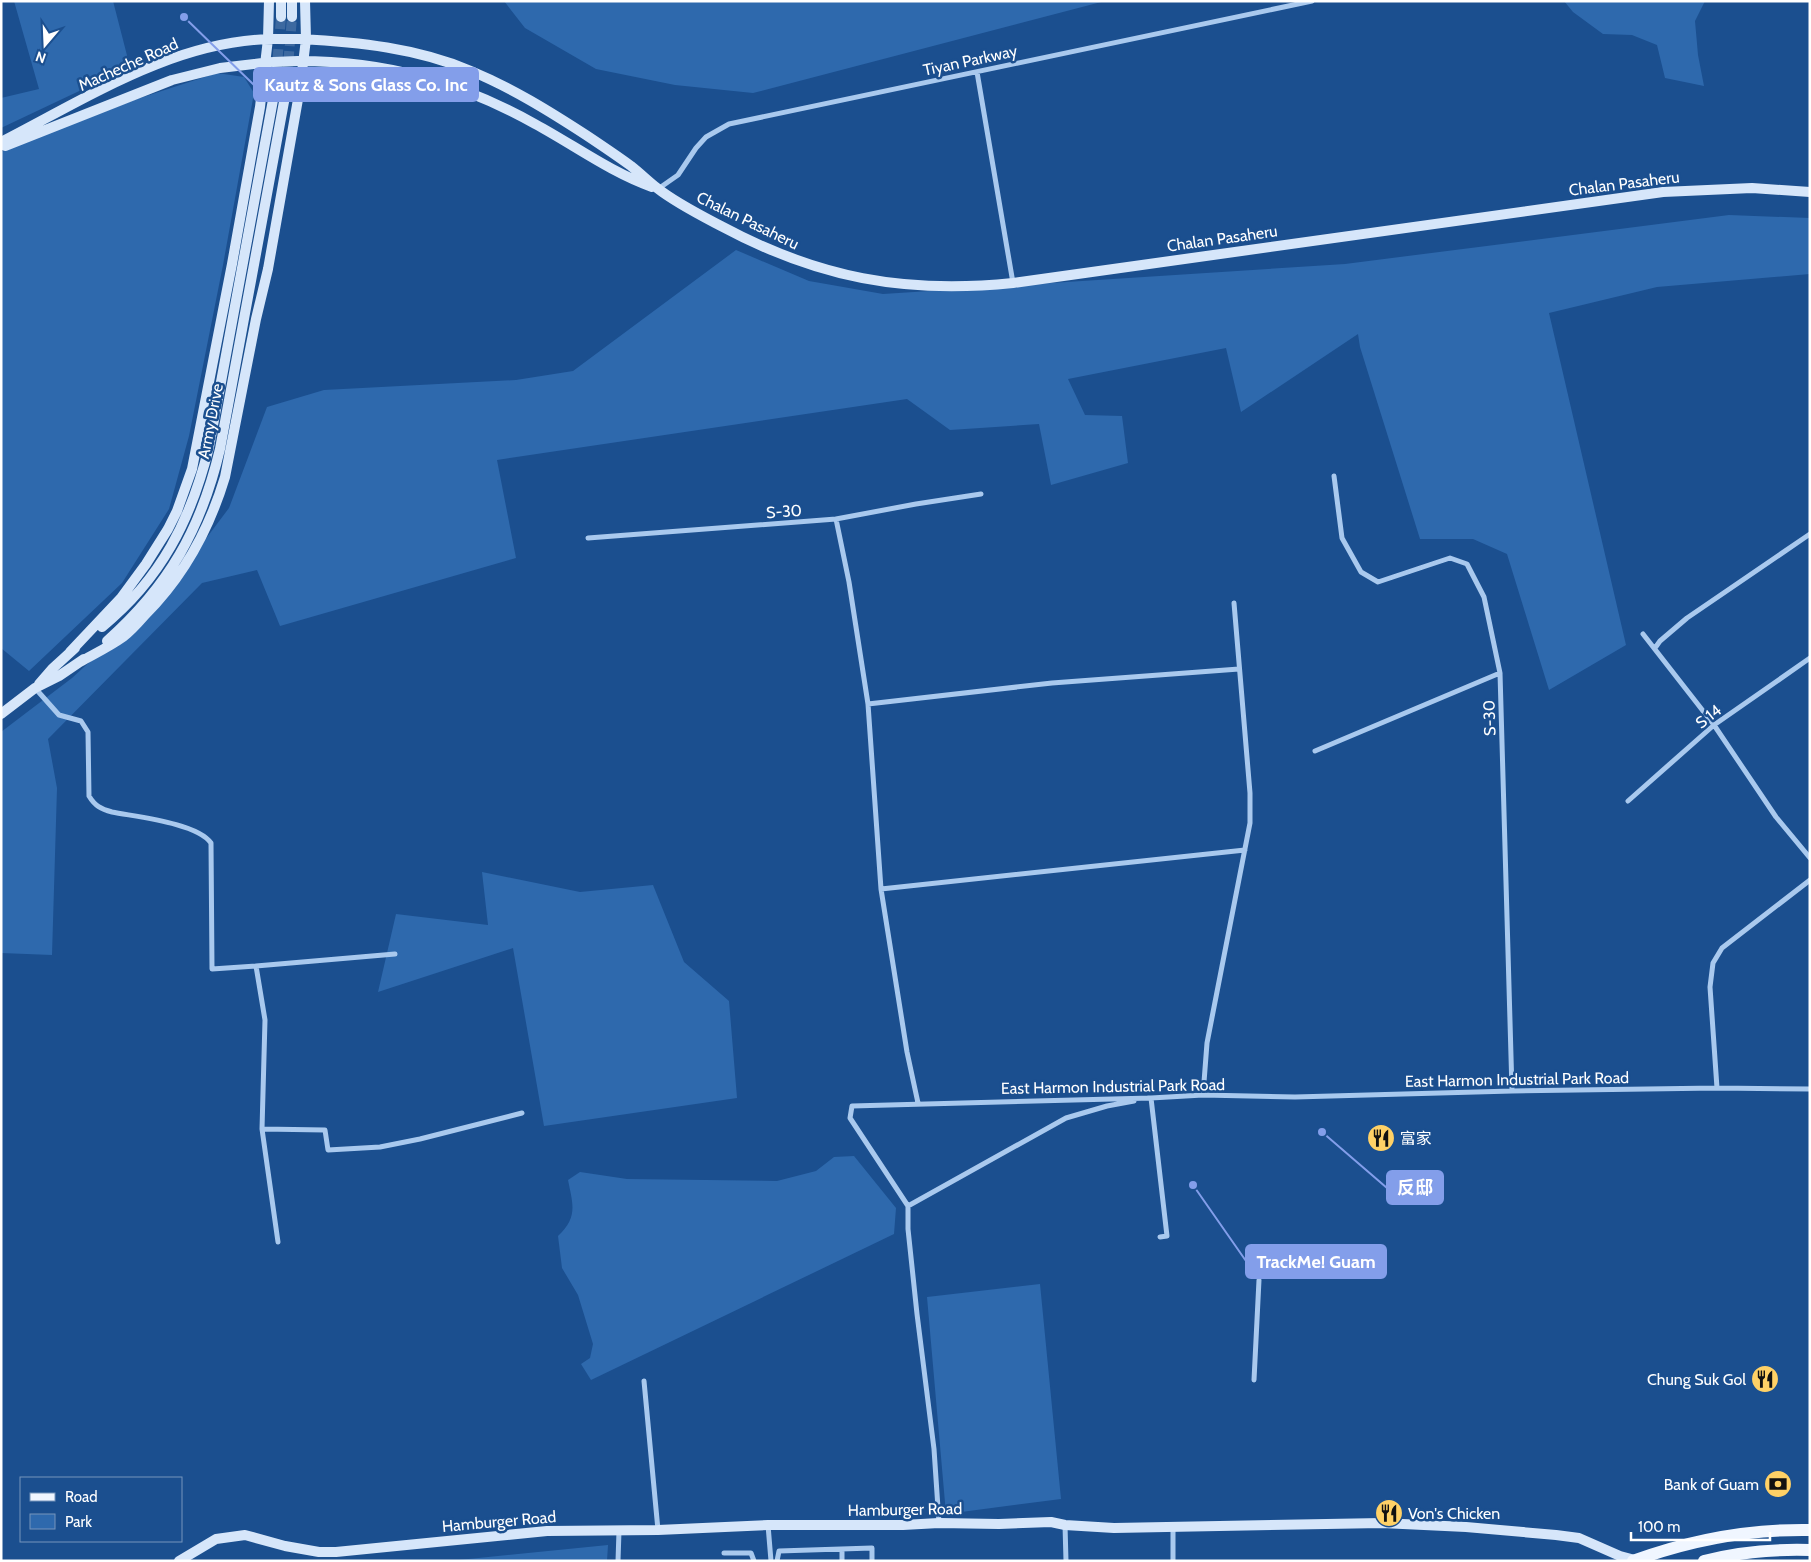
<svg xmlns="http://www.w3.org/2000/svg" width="1811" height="1562" viewBox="0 0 1811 1562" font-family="Cabin,'Noto Sans SC',sans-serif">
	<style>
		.green { fill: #2e69ad }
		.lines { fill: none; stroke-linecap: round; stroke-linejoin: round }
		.secondary-tunnel { stroke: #3d69a0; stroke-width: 10; stroke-dasharray: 10 5; stroke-linecap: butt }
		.street { stroke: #a9c9ee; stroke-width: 5 }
		.secondary { stroke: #d6e6fa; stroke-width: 10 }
		.primary { stroke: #f0f6ff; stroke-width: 12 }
		.secondary-bridge { stroke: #d6e6fa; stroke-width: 10 }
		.labels { text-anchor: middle; stroke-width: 5; stroke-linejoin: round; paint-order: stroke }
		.street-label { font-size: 16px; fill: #fff; stroke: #1b4f8f }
		.poi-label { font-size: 16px; fill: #fff; stroke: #1b4f8f; text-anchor: start }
		.leader { fill: none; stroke: #839eea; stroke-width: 2 }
		.callout-dot { fill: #839eea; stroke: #1b4f8f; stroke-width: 2 }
		.callout { fill: #839eea; stroke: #839eea; stroke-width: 2 }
		.callout-label { font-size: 18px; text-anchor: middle; font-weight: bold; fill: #fff }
	</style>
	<rect width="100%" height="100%" fill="#1b4f8f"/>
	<path class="green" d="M 14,1 L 113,1 L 130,67 L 1,128 L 1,98 L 39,89 Z
		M 504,1 L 1105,1 L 753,93 L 675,85 L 596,69 L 525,28 Z
		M 1564,1 L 1705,1 L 1695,21 L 1698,55 L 1704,86 L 1665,78 L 1657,45 L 1632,35 L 1603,34 L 1573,12 Z
		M 217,73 L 244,77 L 254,93 L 223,265 L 189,436 L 169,509 L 122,583 L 29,671 L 1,648 L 1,152 L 134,100 Z
		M 1729,215 L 1810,218 L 1810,274 L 1657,287 L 1549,313 L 1626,645 L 1549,690 L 1507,554 L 1473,539 L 1420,539 L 1360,347 L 1358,334 L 1241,412 L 1226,348 L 1068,379 L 1085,415 L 1122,416 L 1128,463 L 1051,485 L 1039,424 L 950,430 L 907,399 L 497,460 L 516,558 L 280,626 L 257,570 L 202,583 L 48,739 L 57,788 L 52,955 L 1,953 L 1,732 L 72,678 L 165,593 L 229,508 L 267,407 L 324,390 L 516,380 L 573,371 L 736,250 L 809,281 L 883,294 L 1345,264 Z
		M 482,872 L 580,892 L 653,885 L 684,962 L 729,1001 L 737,1098 L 544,1126 L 513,948 L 378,992 L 396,914 L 488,925 Z
		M 854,1156 L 896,1208 L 894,1234 L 591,1380 L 581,1364 L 590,1358 L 593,1344 L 578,1295 L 562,1268 L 558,1236 C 578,1217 573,1205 568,1180 L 580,1172 L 627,1179 L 777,1181 L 816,1171 L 834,1157 Z
		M 1040,1284 L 1061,1499 L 946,1514 L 927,1297 Z
		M 608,1545 L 607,1561 L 449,1561 Z"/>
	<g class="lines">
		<path class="secondary-tunnel" d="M 275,89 L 281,17
			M 286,91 L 292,17"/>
		<path class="street" d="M 977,72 L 1013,283
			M 658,189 L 678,175 L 696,148 L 706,137 L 729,124 L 1312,1
			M 1334,476 L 1342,538 L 1361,572 L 1378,582 L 1450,558 L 1467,564 L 1484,597 L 1500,673 L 1512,1091
			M 836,519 L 849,582 L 868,704 L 881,889 L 907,1052 L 918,1103
			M 588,538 L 836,519 L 916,504 L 981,494
			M 1643,634 L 1714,725 L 1776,817 L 1810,858
			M 1655,648 L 1660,641 L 1687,618 L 1810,534
			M 35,688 L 59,715 L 81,721 L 88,732 L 89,796 C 95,806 101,809 112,812 C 137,817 197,823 211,843 L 212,969 L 256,966 L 265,1020 L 262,1129 L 278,1242
			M 868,704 L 1052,683 L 1239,669
			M 1315,751 L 1500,673
			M 1628,801 L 1714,725 L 1810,658
			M 881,889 L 1245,850
			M 256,966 L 395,954
			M 1717,1088 L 1710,987 L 1713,963 L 1722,948 L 1810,880
			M 1203,1095 L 1207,1043 L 1250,823 L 1250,793 L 1234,603
			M 1148,1098 L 1151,1098 L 1167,1236 L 1160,1237
			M 262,1129 L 325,1130 L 328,1150 L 380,1147 L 420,1139 L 522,1113
			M 908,1206 L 1066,1118 L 1107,1106 L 1134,1101
			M 1254,1380 L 1259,1280
			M 644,1381 L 658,1530
			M 939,1523 L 934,1449 L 917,1314 L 908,1229 L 908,1206 L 850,1118 L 852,1106 L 1151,1098 L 1203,1095 L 1295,1097 L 1512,1091 L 1717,1088 L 1810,1089
			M 768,1525 L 771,1561
			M 1065,1525 L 1066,1561
			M 842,1549 L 842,1561
			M 724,1553 L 751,1553 L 754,1561
			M 618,1561 L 619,1531
			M 777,1561 L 779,1551 L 872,1548 L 872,1561
			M 1173,1561 L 1173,1527"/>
		<path class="secondary" d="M 281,1 L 281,17
			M 292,1 L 292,17
			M 300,39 C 358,42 417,48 471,71 C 512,88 549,111 586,135 C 601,145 616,155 631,166 C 640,173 648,181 657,188 C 676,203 700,215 721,226 C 818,278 904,294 1013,283 L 1663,192 L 1752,188 L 1810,192
			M 299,61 C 386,61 460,82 535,124 C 574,145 610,172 652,187
			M 1,142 C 87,98 175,40 274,39
			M 5,146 L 172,80 L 220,68 L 270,62
			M 102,627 C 161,579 191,520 209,447 L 275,89
			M 107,641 C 169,586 201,529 220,449 L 286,91
			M 70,652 L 121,598 L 146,564 L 168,529 L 177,511 L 192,469 L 232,264 L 260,107 L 268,39 L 269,1
			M 80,662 C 94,654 109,647 123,637 C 131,631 138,623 145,615 C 184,576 209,530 225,477 L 256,319 L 268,269 L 300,88 L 306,39 L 305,1
			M 39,684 L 52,669 L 75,648
			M 1,714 L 35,688 L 59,676 L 84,659
			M 179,1561 L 216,1539 L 245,1535 L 285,1546 L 319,1552 L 336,1552 L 547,1531 L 658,1530 L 768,1525 L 903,1525 L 939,1523 L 999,1524 L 1051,1522 L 1065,1525 L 1114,1528 L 1382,1523 L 1466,1527 L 1556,1535 L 1579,1538 L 1620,1556 L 1635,1560"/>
		<path class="primary" d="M 1633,1561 C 1690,1540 1749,1529 1810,1530
			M 1704,1561 C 1738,1552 1774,1549 1810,1550"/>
		<path class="secondary-bridge" d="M 275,39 L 300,39
			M 273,62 L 298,61"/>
	</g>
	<defs>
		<g id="restaurant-disc" transform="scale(1.4375)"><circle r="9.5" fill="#ffd166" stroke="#1b4f8f"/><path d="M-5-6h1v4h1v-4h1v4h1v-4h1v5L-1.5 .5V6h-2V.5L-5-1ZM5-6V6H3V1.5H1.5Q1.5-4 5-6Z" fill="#111"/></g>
		<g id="bank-disc" transform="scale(1.4375)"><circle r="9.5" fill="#ffd166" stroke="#1b4f8f"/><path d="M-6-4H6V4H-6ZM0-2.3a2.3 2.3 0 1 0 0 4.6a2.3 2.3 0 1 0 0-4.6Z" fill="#111"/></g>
	</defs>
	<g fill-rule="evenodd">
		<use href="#restaurant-disc" x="1381" y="1138"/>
		<use href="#restaurant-disc" x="1765" y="1379"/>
		<use href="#bank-disc" x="1778" y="1484"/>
		<use href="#restaurant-disc" x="1389" y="1513"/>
	</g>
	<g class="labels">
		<g class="street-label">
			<text transform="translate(970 60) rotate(-12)" y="6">Tiyan Parkway</text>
			<text transform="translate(128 64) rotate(-24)" y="6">Macheche Road</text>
			<text transform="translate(1624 183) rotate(-7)" y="6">Chalan Pasaheru</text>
			<text transform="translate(748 220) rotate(26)" y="6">Chalan Pasaheru</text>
			<text transform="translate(1222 238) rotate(-8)" y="6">Chalan Pasaheru</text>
			<text transform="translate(210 421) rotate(-79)" y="6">Army Drive</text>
			<text transform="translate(784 511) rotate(-4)" y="6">S-30</text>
			<text transform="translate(1708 716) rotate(-38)" y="6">S 14</text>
			<text transform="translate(1489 718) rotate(-92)" y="6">S-30</text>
			<text transform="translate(1517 1079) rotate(-1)" y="6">East Harmon Industrial Park Road</text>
			<text transform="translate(1113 1086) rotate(-1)" y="6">East Harmon Industrial Park Road</text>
			<text transform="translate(905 1509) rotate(-1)" y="6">Hamburger Road</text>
			<text transform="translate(499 1521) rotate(-5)" y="6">Hamburger Road</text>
		</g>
		<g class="poi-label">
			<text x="1400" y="1144">富家</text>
			<text x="1746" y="1385" text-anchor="end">Chung Suk Gol</text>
			<text x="1759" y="1490" text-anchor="end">Bank of Guam</text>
			<text x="1408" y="1519">Von's Chicken</text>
		</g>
	</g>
	<path class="leader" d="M184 17L254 85M1322 1132L1387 1188M1193 1185L1246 1261"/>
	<g class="callout-dot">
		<circle cx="184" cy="17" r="5"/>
		<circle cx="1322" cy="1132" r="5"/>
		<circle cx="1193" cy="1185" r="5"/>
	</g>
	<g class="callout">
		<rect x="254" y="68" width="224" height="33" rx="5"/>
		<rect x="1387" y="1171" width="56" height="33" rx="5"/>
		<rect x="1246" y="1245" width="140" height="33" rx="5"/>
	</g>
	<g class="callout-label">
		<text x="366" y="91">Kautz &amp; Sons Glass Co. Inc</text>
		<text x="1415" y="1194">反邸</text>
		<text x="1316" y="1268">TrackMe! Guam</text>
	</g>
	<rect width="1811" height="1562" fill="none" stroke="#ffffff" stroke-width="5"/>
	<rect x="20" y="1477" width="162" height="65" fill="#1b4f8f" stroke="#7695bc"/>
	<rect x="30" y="1493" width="25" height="8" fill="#f0f6ff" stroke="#7695bc"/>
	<text x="65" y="1502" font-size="15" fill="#ffffff">Road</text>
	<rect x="30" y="1514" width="25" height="15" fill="#2e69ad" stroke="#7695bc"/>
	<text x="65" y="1527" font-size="15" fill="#ffffff">Park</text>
	<g transform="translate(45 45) rotate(199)" stroke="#1b4f8f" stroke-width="4" paint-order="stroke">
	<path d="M0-4L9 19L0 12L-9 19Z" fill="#ffffff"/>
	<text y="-8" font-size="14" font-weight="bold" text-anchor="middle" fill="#ffffff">N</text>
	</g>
	<path d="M1631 1532v8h139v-8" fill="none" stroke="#ffffff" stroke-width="2.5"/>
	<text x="1638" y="1532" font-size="15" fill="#ffffff" stroke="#1b4f8f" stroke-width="4" paint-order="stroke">100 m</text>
</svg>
